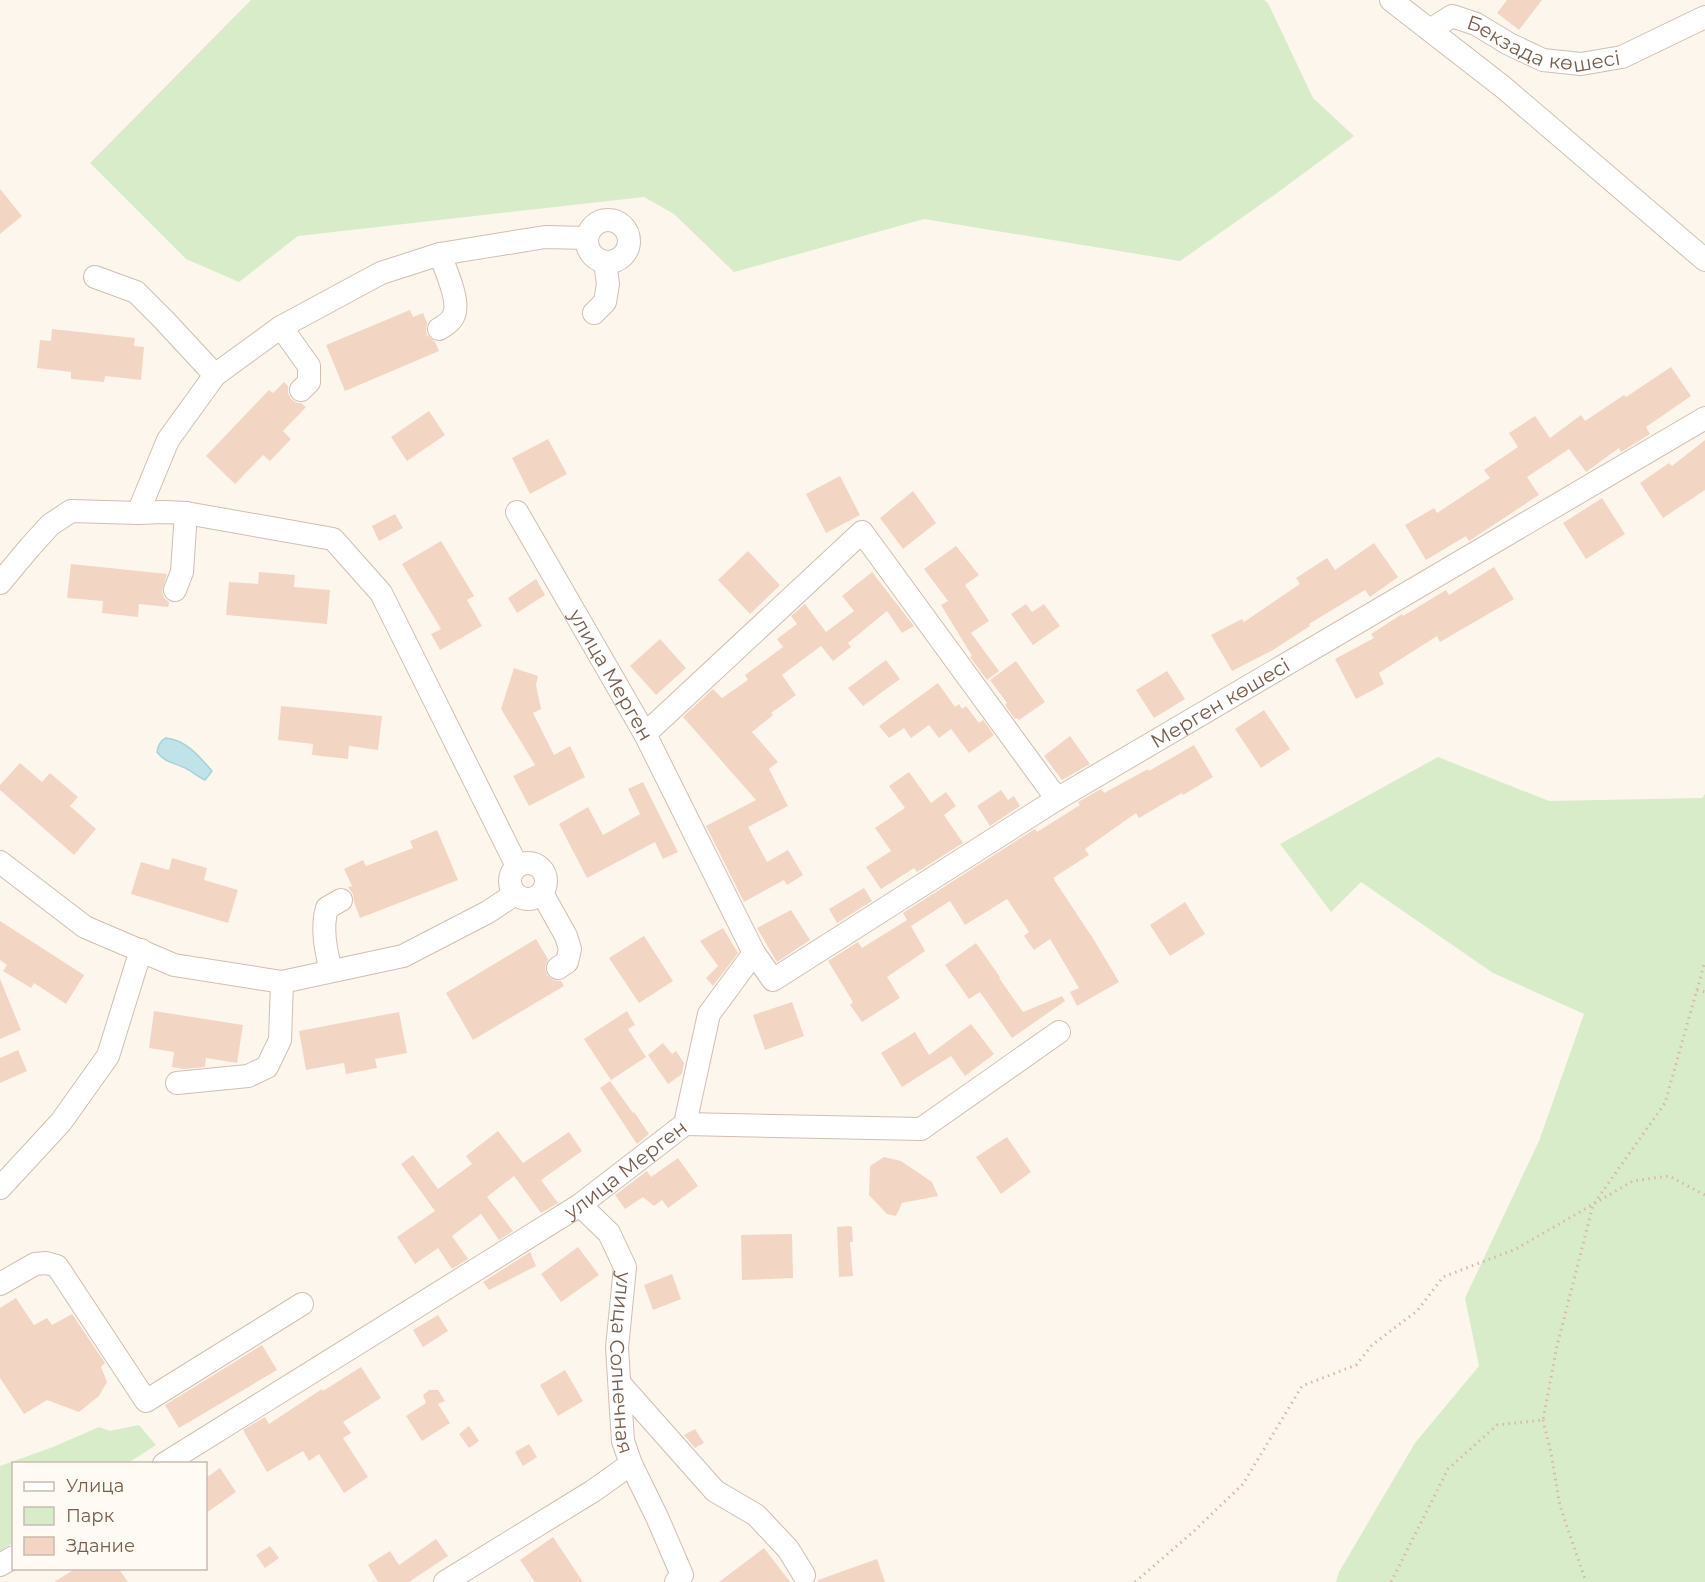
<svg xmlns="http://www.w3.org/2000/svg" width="1705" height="1582" viewBox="0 0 1705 1582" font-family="Montserrat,sans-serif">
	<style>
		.green { fill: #d8ecc9 }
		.water { fill: #bfe3e8; stroke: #a5d3da; stroke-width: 1.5 }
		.building { fill: #f3d5c3 }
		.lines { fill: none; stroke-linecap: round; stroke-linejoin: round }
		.minor-casing { stroke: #d1beb0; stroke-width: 24 }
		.path { stroke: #d9b8a5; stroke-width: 3; stroke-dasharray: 1.5 4.5; stroke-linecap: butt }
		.minor { stroke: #fff; stroke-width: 22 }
		.labels { text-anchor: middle; stroke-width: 5; stroke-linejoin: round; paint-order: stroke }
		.street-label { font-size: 20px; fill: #7a5c4d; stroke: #fffaf3 }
	</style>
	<rect width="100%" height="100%" fill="#fdf6ec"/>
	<path class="green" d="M 251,0 L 1264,0 L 1268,3 L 1313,98 L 1354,136 L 1277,193 L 1180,261 L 924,219 L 734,272 L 674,214 L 644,197 L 298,236 L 239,282 L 186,259 L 90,163 Z
		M 1438,757 L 1549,801 L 1702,798 L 1705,794 L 1705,1582 L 1336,1582 L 1339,1572 L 1415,1443 L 1479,1366 L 1465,1298 L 1539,1141 L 1584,1014 L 1493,973 L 1361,882 L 1331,912 L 1280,844 Z
		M 139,1425 L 156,1445 L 128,1463 L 14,1464 L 13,1542 L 0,1552 L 0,1466 L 53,1447 L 99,1427 L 110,1431 Z"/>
	<path class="water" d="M 166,738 C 186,740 199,756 212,771 L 205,780 C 198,777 193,772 187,769 C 176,763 165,763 157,752 C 158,745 160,741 166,738 Z"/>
	<path class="building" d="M 1507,0 L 1542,0 L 1519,30 L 1497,13 Z
		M 0,189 L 22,216 L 0,234 Z
		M 410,310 L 413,317 L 423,313 L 427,323 L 426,330 L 427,335 L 435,342 L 439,351 L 345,391 L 326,345 Z
		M 52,329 L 135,338 L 134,346 L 144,347 L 141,380 L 105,376 L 104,382 L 71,379 L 71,372 L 37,368 L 40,340 L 51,341 Z
		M 1671,367 L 1691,396 L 1646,427 L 1650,434 L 1621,452 L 1619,448 L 1586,472 L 1569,449 L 1527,477 L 1539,495 L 1469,541 L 1466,536 L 1426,560 L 1405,525 L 1434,508 L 1437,513 L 1490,478 L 1484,470 L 1518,447 L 1509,433 L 1535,416 L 1550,438 L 1581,415 L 1585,421 L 1624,395 L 1626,397 Z
		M 284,382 L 288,386 L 288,393 L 291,399 L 297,403 L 301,403 L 306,407 L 283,431 L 291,439 L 270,461 L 263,455 L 235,484 L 206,456 L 269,390 L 273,393 Z
		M 429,411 L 445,435 L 407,461 L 391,437 Z
		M 548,439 L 567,474 L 530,494 L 512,458 Z
		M 1705,440 L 1705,490 L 1663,518 L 1640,483 L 1669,463 L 1672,466 Z
		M 840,476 L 860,515 L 826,533 L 806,494 Z
		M 913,491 L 936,523 L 903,549 L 880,518 Z
		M 1602,498 L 1625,534 L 1586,559 L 1563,523 Z
		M 395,514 L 403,528 L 379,541 L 372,526 Z
		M 441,541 L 474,596 L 467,600 L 482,626 L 440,650 L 431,634 L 441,629 L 402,564 Z
		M 1374,543 L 1398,577 L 1370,597 L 1365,590 L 1309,624 L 1310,626 L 1273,650 L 1232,671 L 1211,635 L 1242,619 L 1244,622 L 1300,584 L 1296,578 L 1327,558 L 1335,570 Z
		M 956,546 L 979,575 L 965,585 L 989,621 L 971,633 L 999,671 L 987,680 L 970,657 L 972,656 L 941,605 L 948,601 L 924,569 Z
		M 748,551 L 780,585 L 750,614 L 718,580 Z
		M 71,564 L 167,574 L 162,591 L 164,598 L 169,602 L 168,607 L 139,604 L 138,617 L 102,613 L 103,601 L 67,598 Z
		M 1494,567 L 1514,599 L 1440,642 L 1437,636 L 1379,673 L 1384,684 L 1356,699 L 1335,659 L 1374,638 L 1371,634 L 1402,614 L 1403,616 L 1446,590 L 1449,595 Z
		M 259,572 L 295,575 L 294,587 L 330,590 L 327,624 L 226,615 L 229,582 L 258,584 Z
		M 872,572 L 914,626 L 902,633 L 887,611 L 848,643 L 851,647 L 833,661 L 821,646 L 782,675 L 796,695 L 771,713 L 773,715 L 752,732 L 778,762 L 769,769 L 788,806 L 748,827 L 767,862 L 788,850 L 803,875 L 787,885 L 784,880 L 744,902 L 706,826 L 756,800 L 683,717 L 713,689 L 722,698 L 748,680 L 745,675 L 783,647 L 777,639 L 797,624 L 791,616 L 805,604 L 826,632 L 854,611 L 842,596 Z
		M 536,579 L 545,595 L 517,613 L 508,598 Z
		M 1026,604 L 1032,612 L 1044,604 L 1060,626 L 1033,645 L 1011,614 Z
		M 660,639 L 686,668 L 656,695 L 630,666 Z
		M 886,660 L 900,679 L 863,706 L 848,688 Z
		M 1016,661 L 1045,702 L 1019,720 L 1017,718 L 1015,719 L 1005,705 L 1007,703 L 990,680 Z
		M 514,668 L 538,676 L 536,685 L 541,709 L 533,713 L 554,755 L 570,746 L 585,777 L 529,806 L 513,776 L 535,765 L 501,709 Z
		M 1167,671 L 1185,699 L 1154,718 L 1136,690 Z
		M 938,683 L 955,707 L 959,704 L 962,709 L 966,706 L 979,723 L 983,720 L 994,735 L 969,753 L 951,729 L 939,738 L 929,725 L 911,738 L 904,728 L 889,738 L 879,726 Z
		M 281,706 L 382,716 L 378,750 L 349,746 L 348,759 L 312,755 L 313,744 L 278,740 Z
		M 1264,710 L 1290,749 L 1261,768 L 1235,729 Z
		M 1070,736 L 1090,764 L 1062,780 L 1044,756 Z
		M 1194,745 L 1213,777 L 1183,795 L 1182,793 L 1139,818 L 1136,813 L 1085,849 L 1089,855 L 1053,878 L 1094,940 L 1119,982 L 1077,1006 L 1070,992 L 1079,988 L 1050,939 L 1034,950 L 1024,936 L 1029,932 L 1007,899 L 965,925 L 950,901 L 911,926 L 925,951 L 887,977 L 900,998 L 862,1022 L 850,1005 L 853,1002 L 828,961 L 858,942 L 862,948 L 907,920 L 903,913 L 1035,829 L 1037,832 L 1080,805 L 1078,802 L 1101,789 L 1104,793 L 1148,769 L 1149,771 Z
		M 20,763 L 42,782 L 50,773 L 78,797 L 70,806 L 96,829 L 74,855 L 0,790 L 0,785 Z
		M 909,772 L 931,803 L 946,792 L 956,806 L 944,815 L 963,843 L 917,872 L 914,868 L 881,889 L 866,867 L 891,851 L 875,828 L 905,808 L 889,786 Z
		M 643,782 L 678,852 L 663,859 L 655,842 L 587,878 L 559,824 L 588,807 L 603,835 L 640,814 L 628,789 Z
		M 1001,790 L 1008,800 L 1014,796 L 1020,806 L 990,826 L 977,806 Z
		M 437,830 L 458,880 L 360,918 L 354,902 L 353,894 L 348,887 L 352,886 L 344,869 L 363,860 L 366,866 L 413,848 L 410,841 Z
		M 172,858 L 207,868 L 204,880 L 238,890 L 228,923 L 131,894 L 141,862 L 169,870 Z
		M 864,888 L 872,901 L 837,923 L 829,909 Z
		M 1185,902 L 1205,934 L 1170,956 L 1150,925 Z
		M 791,910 L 810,940 L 777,962 L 757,928 Z
		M 0,921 L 84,975 L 66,1004 L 34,983 L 31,988 L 3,971 L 7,965 L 0,960 Z
		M 723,928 L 738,953 L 713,986 L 706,978 L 718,966 L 700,941 Z
		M 644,936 L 673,981 L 639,1003 L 609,958 Z
		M 536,939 L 548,959 L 545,968 L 547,975 L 553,980 L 561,981 L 564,986 L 473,1040 L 446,993 Z
		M 976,943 L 1000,977 L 999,978 L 1023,1012 L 1062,996 L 1065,1001 L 1012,1038 L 980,992 L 969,999 L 945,965 Z
		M 0,979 L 21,1030 L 0,1039 Z
		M 792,1002 L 804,1036 L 765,1050 L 753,1015 Z
		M 154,1011 L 243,1025 L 237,1063 L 206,1058 L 205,1067 L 183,1069 L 172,1067 L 174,1052 L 149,1048 Z
		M 627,1011 L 635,1025 L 628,1029 L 646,1057 L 611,1080 L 584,1039 Z
		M 399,1012 L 407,1053 L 375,1059 L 377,1068 L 346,1074 L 344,1063 L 306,1070 L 299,1031 Z
		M 971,1024 L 994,1054 L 965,1076 L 951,1056 L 902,1087 L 881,1053 L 915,1032 L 929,1055 Z
		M 663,1043 L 672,1054 L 676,1051 L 684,1063 L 682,1074 L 668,1084 L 648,1055 Z
		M 18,1050 L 27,1071 L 0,1083 L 0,1058 Z
		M 610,1081 L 633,1113 L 634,1112 L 649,1134 L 637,1144 L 600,1088 Z
		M 498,1131 L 523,1163 L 569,1132 L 582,1151 L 541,1180 L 558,1203 L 541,1213 L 514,1176 L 487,1197 L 513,1231 L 499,1240 L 481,1214 L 452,1236 L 468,1259 L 452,1269 L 438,1248 L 415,1264 L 397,1237 L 435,1211 L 401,1164 L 413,1155 L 438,1189 L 472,1164 L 466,1156 Z
		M 1007,1137 L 1031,1172 L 1001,1194 L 976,1157 Z
		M 884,1157 L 901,1161 L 932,1182 L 938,1196 L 902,1203 L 896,1216 L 887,1214 L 869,1195 L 870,1166 Z
		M 678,1158 L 698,1186 L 668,1208 L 662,1200 L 654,1206 L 643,1197 L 625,1209 L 615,1195 L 647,1171 L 651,1177 Z
		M 849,1226 L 852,1227 L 853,1242 L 850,1242 L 853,1276 L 839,1277 L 837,1227 Z
		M 792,1234 L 793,1278 L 742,1280 L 741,1235 Z
		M 578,1247 L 599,1275 L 561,1302 L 541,1274 Z
		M 530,1252 L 536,1266 L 489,1290 L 483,1282 Z
		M 672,1274 L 681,1299 L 653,1310 L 644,1285 Z
		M 16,1298 L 34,1325 L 47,1318 L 52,1325 L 72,1314 L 105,1363 L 101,1367 L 107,1382 L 99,1396 L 79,1412 L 47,1400 L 24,1414 L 0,1378 L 0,1308 Z
		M 438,1315 L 448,1331 L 423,1347 L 413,1330 Z
		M 262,1345 L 277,1370 L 179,1428 L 165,1405 Z
		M 361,1367 L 381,1398 L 343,1422 L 351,1433 L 343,1438 L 368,1477 L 344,1493 L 319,1454 L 309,1461 L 303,1451 L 267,1472 L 243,1430 L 265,1417 L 269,1424 L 322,1389 L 323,1391 Z
		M 565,1370 L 583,1401 L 558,1416 L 540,1385 Z
		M 429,1390 L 438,1390 L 445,1401 L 438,1404 L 450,1423 L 422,1441 L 406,1416 L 426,1403 L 423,1395 Z
		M 469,1426 L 479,1441 L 469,1448 L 459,1434 Z
		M 695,1429 L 704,1443 L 695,1448 L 684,1435 Z
		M 529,1444 L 537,1457 L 523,1466 L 515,1452 Z
		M 220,1468 L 236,1492 L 206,1513 L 206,1478 Z
		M 553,1537 L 583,1582 L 535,1582 L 520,1560 Z
		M 436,1539 L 448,1556 L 409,1582 L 378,1582 L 368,1565 L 390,1551 L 399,1565 Z
		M 270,1546 L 279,1558 L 265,1568 L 256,1555 Z
		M 764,1548 L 790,1582 L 719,1582 Z
		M 877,1559 L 885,1582 L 818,1582 L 818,1580 Z
		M 75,1569 L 119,1569 L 128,1582 L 54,1582 Z"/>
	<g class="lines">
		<g class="minor-casing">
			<g id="minor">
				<path d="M 1391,0 L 1503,87 L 1705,260"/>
				<path id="s1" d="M 1430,30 L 1452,16 L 1476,24 L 1509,44 L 1543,60 L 1581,64 L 1622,57 L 1705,17"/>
				<circle cx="608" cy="241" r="21"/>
				<path d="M 95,277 L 136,292 L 164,320 L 215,375"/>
				<path d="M 594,313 L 605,302 L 608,284 L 605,262"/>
				<path d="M 281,327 L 309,366 L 309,382 L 301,390"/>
				<path d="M 439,329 C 446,325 454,320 455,311 C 458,296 445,269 440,254"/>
				<path id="s2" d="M 517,512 L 645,734 L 754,953 L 773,980 L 1057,799 L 1705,418"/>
				<path d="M 138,513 L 168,440 L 215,375 L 281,327 L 381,273 L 440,254 L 545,237 L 587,238"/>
				<path d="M 186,513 L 333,539 L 381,593 L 517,866"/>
				<path d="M 0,583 L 30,547 L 50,525 L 71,511 L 138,513 L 164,512 L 186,513 L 182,572 L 175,590"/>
				<path d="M 645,734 L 862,532 L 1057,799"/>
				<path d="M 0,862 L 85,927 L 174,965 L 282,982 L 403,956 L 488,912 L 515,894"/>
				<circle cx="528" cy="881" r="18"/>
				<path d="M 542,893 L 566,936 L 570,949 L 567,962 L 558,968"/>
				<path d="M 331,971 C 326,951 321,928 327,908 L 341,900"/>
				<path d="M 177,1083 L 248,1076 L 267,1067 L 280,1040 L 282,982"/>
				<path d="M 685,1124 L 921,1129 L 1059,1032"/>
				<path d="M 0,1188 L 61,1122 L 108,1056 L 141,950"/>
				<path id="s3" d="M 580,1205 L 609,1233 L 625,1267 L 617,1348 L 623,1441 L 631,1464 L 657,1517 L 682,1575 L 676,1582"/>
				<path d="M 0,1284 L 35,1264 L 46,1263 L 57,1266 L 146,1401 L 302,1304"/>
				<path d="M 621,1385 L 715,1491 L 756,1515 L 788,1549 L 804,1575"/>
				<path id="s4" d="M 164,1464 L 580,1205 L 685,1124 L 709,1014 L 754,953"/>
				<path d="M 0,1565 L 14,1557"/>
				<path d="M 445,1582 L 593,1491 L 631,1464"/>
			</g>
		</g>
		<path class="path" d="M 1697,990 L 1705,992
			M 1543,1420 L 1551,1453 L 1560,1506 L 1586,1582
			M 1135,1582 L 1193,1532 L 1243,1484 L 1302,1386 L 1356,1365 L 1372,1345 L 1417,1311 L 1443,1277 L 1516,1249 L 1633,1181 L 1669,1176 L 1705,1195
			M 1391,1582 L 1448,1469 L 1497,1425 L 1543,1420 L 1557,1346 L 1593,1205 L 1665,1103 L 1705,961"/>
		<use href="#minor" class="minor"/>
	</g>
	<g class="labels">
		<g class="street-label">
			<text dy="7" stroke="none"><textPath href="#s1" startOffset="124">Бекзада көшесі</textPath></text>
			<text dy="7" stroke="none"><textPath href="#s2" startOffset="188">улица Мерген</textPath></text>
			<text dy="7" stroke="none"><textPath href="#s2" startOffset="1060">Мерген көшесі</textPath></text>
			<text dy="7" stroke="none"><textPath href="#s4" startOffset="548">улица Мерген</textPath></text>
			<text dy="7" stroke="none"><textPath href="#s3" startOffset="174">улица Солнечная</textPath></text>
		</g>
	</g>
	<rect x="12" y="1462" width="195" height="108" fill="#fffaf3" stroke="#cabbb1" stroke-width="1.5"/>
	<rect x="24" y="1482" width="30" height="9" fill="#ffffff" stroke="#cabbb1" stroke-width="1.5"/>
	<text x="66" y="1492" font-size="18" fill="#7a5c4d">Улица</text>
	<rect x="24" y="1507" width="30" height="18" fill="#d8ecc9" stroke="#cabbb1" stroke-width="1.5"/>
	<text x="66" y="1522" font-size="18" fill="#7a5c4d">Парк</text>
	<rect x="24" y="1537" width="30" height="18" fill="#f3d5c3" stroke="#cabbb1" stroke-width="1.5"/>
	<text x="66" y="1552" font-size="18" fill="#7a5c4d">Здание</text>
</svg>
